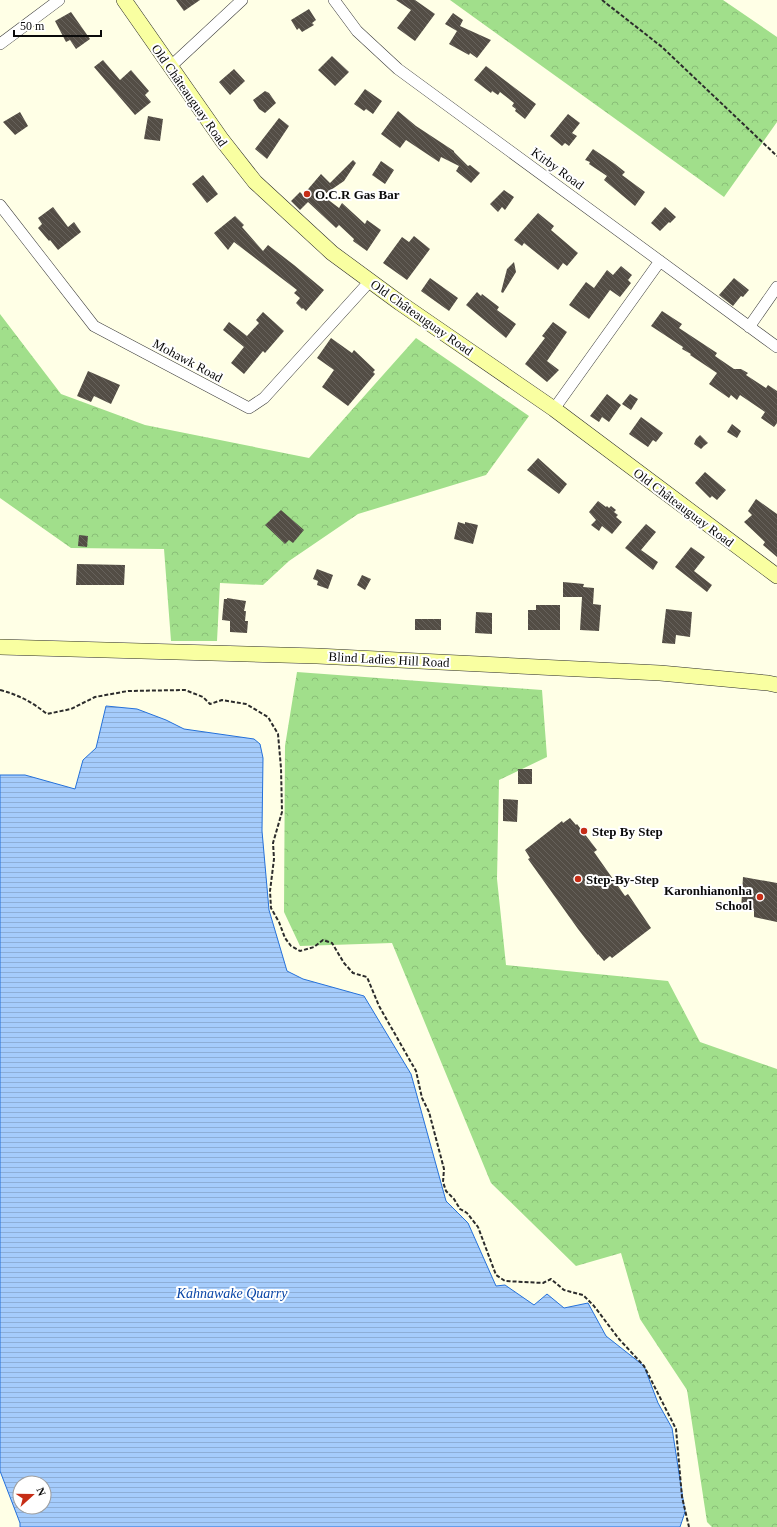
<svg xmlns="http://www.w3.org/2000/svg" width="777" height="1527" viewBox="0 0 777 1527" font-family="'Times New Roman',serif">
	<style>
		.forest { fill: url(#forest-crowns) }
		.water { fill: url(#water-rules); stroke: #2571da; fill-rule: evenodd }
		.building { fill: url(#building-back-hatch) }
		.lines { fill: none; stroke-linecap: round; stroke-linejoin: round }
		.street-casing { stroke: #3d3d3d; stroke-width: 12 }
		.secondary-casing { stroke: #2c2c2c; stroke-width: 16 }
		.path { stroke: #2c2c2c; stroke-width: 2; stroke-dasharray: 4 2; stroke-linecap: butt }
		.street { stroke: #fff; stroke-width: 11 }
		.secondary { stroke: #f9ffa1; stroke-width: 15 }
		.poi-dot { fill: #c62d16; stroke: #fff; stroke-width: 1.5 }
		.labels { text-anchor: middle; stroke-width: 4; stroke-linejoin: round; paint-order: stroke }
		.street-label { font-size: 13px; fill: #0a0a0a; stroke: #fff }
		.poi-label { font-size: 13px; font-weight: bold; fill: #0a0a0a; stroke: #fff; text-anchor: start }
		.water-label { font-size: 14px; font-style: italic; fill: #0945a6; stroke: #fff }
	</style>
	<defs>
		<pattern id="forest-crowns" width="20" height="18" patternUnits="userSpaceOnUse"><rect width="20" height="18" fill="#a1df8b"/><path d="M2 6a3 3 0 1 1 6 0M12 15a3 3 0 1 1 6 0" fill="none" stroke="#89be77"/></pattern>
		<pattern id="water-rules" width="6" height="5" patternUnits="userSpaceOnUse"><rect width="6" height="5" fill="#a5ccfc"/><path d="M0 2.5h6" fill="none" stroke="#8daed7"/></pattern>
		<pattern id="building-back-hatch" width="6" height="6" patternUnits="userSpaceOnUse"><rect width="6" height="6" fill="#534d45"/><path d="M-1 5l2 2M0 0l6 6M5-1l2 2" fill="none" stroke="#67625c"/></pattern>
	</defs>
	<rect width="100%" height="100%" fill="#ffffe6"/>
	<path class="forest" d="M 450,0 L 723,0 L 777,37 L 777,122 L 724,197 Z
		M 0,314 L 61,394 L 145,425 L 309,458 L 416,338 L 529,416 L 486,475 L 358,514 L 289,561 L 263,585 L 220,583 L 217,641 L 171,641 L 164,549 L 71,548 L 0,498 Z
		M 297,672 L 542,690 L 547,757 L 499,780 L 497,879 L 506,965 L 668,981 L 700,1042 L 777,1069 L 777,1527 L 712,1527 L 707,1522 L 687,1390 L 640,1319 L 621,1253 L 576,1266 L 491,1183 L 392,943 L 300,946 L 284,912 L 285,746 Z"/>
	<path class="water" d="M 106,706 L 137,709 L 166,720 L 184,729 L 254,739 L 260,744 L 263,758 L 262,831 L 269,910 L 287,971 L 303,979 L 364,996 L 411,1074 L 446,1201 L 468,1223 L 496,1286 L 505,1285 L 534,1305 L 547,1294 L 564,1308 L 588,1303 L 606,1336 L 644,1366 L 658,1403 L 672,1428 L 685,1512 L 680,1527 L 20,1527 L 20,1523 L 0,1471 L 0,775 L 25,775 L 75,789 L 83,760 L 96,748 ZM 20,1483 L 44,1483 L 44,1507 L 20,1507 Z"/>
	<path class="building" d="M 176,0 L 200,0 L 184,11 Z
		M 396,0 L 415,0 L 435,14 L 415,41 L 397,28 L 411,10 Z
		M 309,9 L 316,20 L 312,23 L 314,25 L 302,32 L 299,28 L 297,30 L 291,20 Z
		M 71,12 L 90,39 L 76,49 L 70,40 L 66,42 L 55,21 Z
		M 453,13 L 463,20 L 460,26 L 491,40 L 477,58 L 470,53 L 469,55 L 449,44 L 457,31 L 445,24 Z
		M 332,56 L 349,72 L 335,86 L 318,70 Z
		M 103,60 L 120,80 L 131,70 L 149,91 L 145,95 L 151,102 L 135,115 L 94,67 Z
		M 486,66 L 536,104 L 525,119 L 515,111 L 516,109 L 512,106 L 514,103 L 500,92 L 498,95 L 492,91 L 491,93 L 474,80 Z
		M 234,69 L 245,81 L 230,95 L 219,82 Z
		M 365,89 L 382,101 L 373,114 L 366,109 L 364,111 L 354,104 Z
		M 265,91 L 269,93 L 276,103 L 265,113 L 259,109 L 253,100 Z
		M 398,111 L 416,126 L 454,151 L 454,152 L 468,166 L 470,165 L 480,173 L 471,183 L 456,171 L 459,166 L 441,157 L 439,162 L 406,140 L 400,148 L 381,134 Z
		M 20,112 L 28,126 L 15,135 L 3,122 Z
		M 568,114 L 580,123 L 572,133 L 577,136 L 569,146 L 565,143 L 562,146 L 550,136 Z
		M 148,116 L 163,119 L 160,141 L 144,139 Z
		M 279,118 L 289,126 L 267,159 L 255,149 Z
		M 593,149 L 615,164 L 625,172 L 622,175 L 645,192 L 635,206 L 604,180 L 607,176 L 589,164 L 590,162 L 585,160 Z
		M 353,160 L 356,163 L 344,181 L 325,194 L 324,192 L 322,195 L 339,208 L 342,203 L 365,224 L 367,220 L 381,230 L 367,251 L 353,241 L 354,239 L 339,225 L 336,228 L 308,202 L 300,210 L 291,201 L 300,192 L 303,195 L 321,174 L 330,183 Z
		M 381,161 L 394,170 L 385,184 L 372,175 Z
		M 203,175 L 218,194 L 207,203 L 192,184 Z
		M 504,190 L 514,197 L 505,210 L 502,207 L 498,212 L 490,204 Z
		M 53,207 L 68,227 L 74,222 L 81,232 L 58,250 L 50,240 L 49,241 L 38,228 L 42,224 L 38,218 Z
		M 665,207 L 676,217 L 670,223 L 669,222 L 660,231 L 651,223 Z
		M 538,213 L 554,226 L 551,230 L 578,253 L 567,266 L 563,263 L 558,270 L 524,243 L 522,246 L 514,240 Z
		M 235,216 L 244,225 L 242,227 L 263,251 L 268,245 L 294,265 L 324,290 L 306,311 L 303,308 L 302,309 L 296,303 L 300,298 L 294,293 L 297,290 L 234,242 L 228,250 L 214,233 Z
		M 414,236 L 430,249 L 407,280 L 383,263 L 402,237 L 409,242 Z
		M 514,262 L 516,272 L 503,293 L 501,292 L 507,269 Z
		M 621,266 L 632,275 L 628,280 L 631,283 L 620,297 L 610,290 L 589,319 L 569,305 L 586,282 L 594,288 L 607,270 L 613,275 Z
		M 430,278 L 458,298 L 449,311 L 421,291 Z
		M 734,278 L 749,290 L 743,297 L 741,296 L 733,306 L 719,295 Z
		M 477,292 L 481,296 L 482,294 L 499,307 L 497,310 L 516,324 L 506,338 L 466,305 Z
		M 662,311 L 682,324 L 679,328 L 717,353 L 715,356 L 734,369 L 741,369 L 748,373 L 746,375 L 766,388 L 768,385 L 777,391 L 777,423 L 774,427 L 761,418 L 765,412 L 740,395 L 737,400 L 731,395 L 729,398 L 709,384 L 717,373 L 690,355 L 691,354 L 682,349 L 683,347 L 651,326 Z
		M 263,312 L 284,331 L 265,353 L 263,351 L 244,374 L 231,363 L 244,347 L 223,330 L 229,322 L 247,336 L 259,323 L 256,320 Z
		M 553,322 L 567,332 L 547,361 L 559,370 L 547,382 L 525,364 L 545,338 L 542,336 Z
		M 331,338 L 352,353 L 354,350 L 375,370 L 373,372 L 375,374 L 348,406 L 322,387 L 334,370 L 317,358 Z
		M 88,371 L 120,385 L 111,404 L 94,396 L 91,402 L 77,396 Z
		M 607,394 L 621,405 L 609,422 L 602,417 L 599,422 L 590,416 Z
		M 630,394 L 638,399 L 631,410 L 622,404 Z
		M 641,417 L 663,433 L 656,442 L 653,440 L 648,447 L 629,434 Z
		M 732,424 L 741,431 L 737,438 L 727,432 Z
		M 700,435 L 708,443 L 704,446 L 701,449 L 694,444 L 696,439 Z
		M 538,458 L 567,484 L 559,494 L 527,470 Z
		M 705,472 L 726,490 L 717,500 L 712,496 L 710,498 L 695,483 Z
		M 756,499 L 777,514 L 777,557 L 763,545 L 765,542 L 744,522 L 752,515 L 748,511 Z
		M 598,501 L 606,507 L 607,506 L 609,508 L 611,506 L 616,510 L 614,512 L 618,515 L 616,517 L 622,522 L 612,534 L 602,526 L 599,531 L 591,525 L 596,520 L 589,512 Z
		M 281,510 L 304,530 L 293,543 L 289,540 L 285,544 L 265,525 Z
		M 458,522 L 465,524 L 465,522 L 478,525 L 473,544 L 454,539 Z
		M 646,524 L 656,532 L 641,550 L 658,562 L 653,570 L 625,548 Z
		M 79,535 L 88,536 L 87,547 L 78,546 Z
		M 691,547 L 705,557 L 694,571 L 712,585 L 707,592 L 675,567 Z
		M 77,564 L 125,565 L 124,585 L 76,585 Z
		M 317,569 L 333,575 L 328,589 L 317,585 L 318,581 L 313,579 Z
		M 362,575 L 371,579 L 365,590 L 357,585 Z
		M 563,582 L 584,584 L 583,587 L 594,588 L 593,604 L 601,605 L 599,631 L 580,630 L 582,597 L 563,597 Z
		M 227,598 L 246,601 L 244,611 L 246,611 L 245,621 L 248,621 L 247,633 L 230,632 L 230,621 L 222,620 L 224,599 L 227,599 Z
		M 536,605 L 560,605 L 560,630 L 528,630 L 528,610 L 536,610 Z
		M 666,609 L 692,612 L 690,637 L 676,635 L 675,644 L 662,643 Z
		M 476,612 L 492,613 L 492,634 L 475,633 Z
		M 415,619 L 441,619 L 441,630 L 415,630 Z
		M 518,769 L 532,769 L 532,784 L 518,784 Z
		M 503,799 L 518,800 L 517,822 L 503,821 Z
		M 570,818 L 576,825 L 577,824 L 597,850 L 594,852 L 625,896 L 628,894 L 651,928 L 612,958 L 610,956 L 604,961 L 598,954 L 598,955 L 578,929 L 528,859 L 530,858 L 525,850 L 562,821 L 563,823 Z
		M 743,877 L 777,883 L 777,922 L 754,917 L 754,911 L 741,910 Z"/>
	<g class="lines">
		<g class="street-casing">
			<path id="street" d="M 334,0 L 357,31 L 398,69 L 777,347
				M 0,44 L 59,0
				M 170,67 L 242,0
				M 0,205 L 94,326 L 249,408 L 264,398 L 370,281
				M 749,327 L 777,287
				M 554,409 L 660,261"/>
		</g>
		<g class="secondary-casing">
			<path id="secondary" d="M 124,0 L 222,140 L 255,182 L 332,253 L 400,303 L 554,409 L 777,576
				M 0,647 L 317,656 L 660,673 L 768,683 L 777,685"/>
		</g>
		<path class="path" d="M 602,0 L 662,47 L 777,156
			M 0,690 C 19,695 32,702 47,714 L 71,709 L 95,697 L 128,691 L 185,690 L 203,697 L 210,704 L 222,700 L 246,704 L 268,717 L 278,734 L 281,768 L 282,812 L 273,843 L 274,859 L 270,891 L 271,908 L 279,922 L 285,938 L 291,946 L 300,951 L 314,947 L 323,940 L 332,943 L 344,963 L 353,973 L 367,977 L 379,1006 L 416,1071 L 422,1098 L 429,1112 L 444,1169 L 443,1182 L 446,1191 L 454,1199 L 460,1209 L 467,1213 L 478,1227 L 496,1275 L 505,1281 L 543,1283 L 551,1279 L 564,1290 L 583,1295 L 594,1306 L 619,1339 L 644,1366 L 676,1429 L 682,1497 L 689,1527"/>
		<use href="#street" class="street"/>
		<use href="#secondary" class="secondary"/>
	</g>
	<g class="poi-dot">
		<circle cx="307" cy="194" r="4"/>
		<circle cx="584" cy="831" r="4"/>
		<circle cx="578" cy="879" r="4"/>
		<circle cx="760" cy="897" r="4"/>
	</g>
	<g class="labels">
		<g class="street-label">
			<text transform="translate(190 95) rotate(55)" y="5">Old Châteauguay Road</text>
			<text transform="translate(558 168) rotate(36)" y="5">Kirby Road</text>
			<text transform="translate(422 317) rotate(35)" y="5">Old Châteauguay Road</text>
			<text transform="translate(188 360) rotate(28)" y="5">Mohawk Road</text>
			<text transform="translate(684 507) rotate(37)" y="5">Old Châteauguay Road</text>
			<text transform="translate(389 659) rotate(3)" y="5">Blind Ladies Hill Road</text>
		</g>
		<g class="poi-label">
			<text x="315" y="199">O.C.R Gas Bar</text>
			<text x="592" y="836">Step By Step</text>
			<text x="586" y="884">Step-By-Step</text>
			<text x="752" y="895" text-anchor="end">Karonhianonha<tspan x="752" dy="15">School</tspan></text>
		</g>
		<g class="water-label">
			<text x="232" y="1298">Kahnawake Quarry</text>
		</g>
	</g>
	<g transform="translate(32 1495) rotate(69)"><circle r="19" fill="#ffffff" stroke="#9d9d9d"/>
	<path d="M0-3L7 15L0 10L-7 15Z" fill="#c62d16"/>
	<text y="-6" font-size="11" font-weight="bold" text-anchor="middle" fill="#0a0a0a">N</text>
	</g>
	<path d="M14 30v6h87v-6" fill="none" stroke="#0a0a0a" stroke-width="2"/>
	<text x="20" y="30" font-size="12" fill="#0a0a0a" stroke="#ffffff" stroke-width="3" paint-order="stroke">50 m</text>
</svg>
